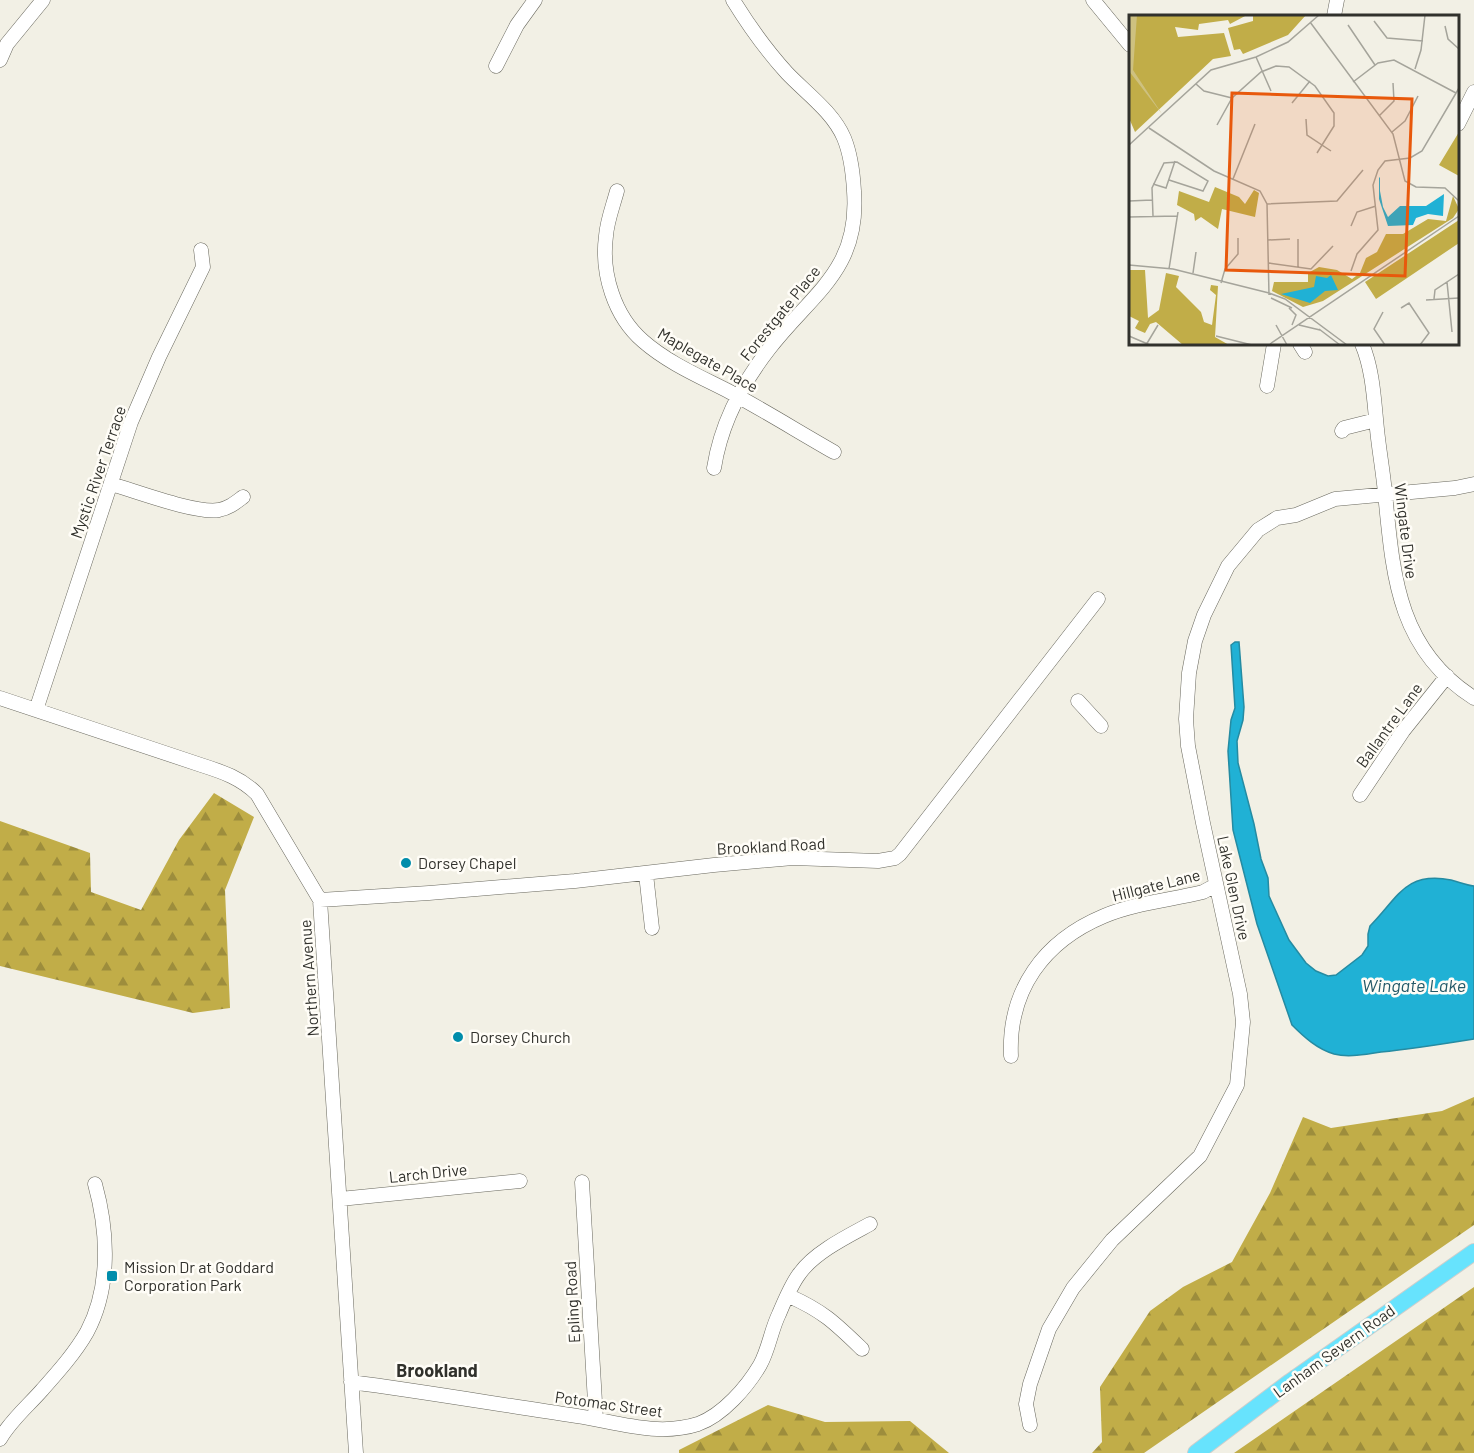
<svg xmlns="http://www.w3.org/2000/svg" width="1474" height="1453" viewBox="0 0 1474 1453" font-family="Barlow,sans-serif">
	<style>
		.forest { fill: url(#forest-firs) }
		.water { fill: #20b1d5; stroke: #258ba2; stroke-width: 1.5 }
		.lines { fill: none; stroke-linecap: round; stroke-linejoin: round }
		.minor-casing { stroke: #69685e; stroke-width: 15 }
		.major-casing { stroke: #cececc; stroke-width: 18 }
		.minor { stroke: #fff; stroke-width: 14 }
		.major { stroke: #67e3fd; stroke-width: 16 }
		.poi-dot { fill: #018dab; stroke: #fffdf7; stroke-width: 2 }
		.labels { text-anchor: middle; stroke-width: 5; stroke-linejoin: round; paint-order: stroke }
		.street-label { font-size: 16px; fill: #31312c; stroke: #fffdf7 }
		.poi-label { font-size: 16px; fill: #31312c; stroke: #fffdf7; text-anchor: start }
		.water-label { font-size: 18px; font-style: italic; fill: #245968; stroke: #fffdf7 }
		.neighbourhood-label { font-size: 18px; font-weight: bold; fill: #31312c; stroke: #fffdf7 }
		.inset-road { fill: none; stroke: #a5a49b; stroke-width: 1.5 }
		.view { fill: #e8590c; fill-opacity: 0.15; stroke: #e8590c; stroke-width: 3 }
		.inset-edge { fill: none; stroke: #31312c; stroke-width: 3 }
	</style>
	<defs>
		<pattern id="forest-firs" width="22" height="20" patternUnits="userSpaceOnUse" patternTransform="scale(1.5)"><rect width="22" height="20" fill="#c1ad48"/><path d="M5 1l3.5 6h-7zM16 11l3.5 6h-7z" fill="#9d8d3c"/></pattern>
	</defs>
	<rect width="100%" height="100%" fill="#f2f0e5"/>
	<path class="forest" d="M 214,793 L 254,817 L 225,890 L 230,1008 L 193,1013 L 0,966 L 0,821 L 90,853 L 91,892 L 141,910 L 179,840 Z
		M 1474,1097 L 1474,1225 L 1144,1453 L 1092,1453 L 1102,1442 L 1100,1387 L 1150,1311 L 1183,1287 L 1232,1262 L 1270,1193 L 1303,1117 L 1331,1128 L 1442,1111 Z
		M 1474,1287 L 1474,1453 L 1234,1453 Z
		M 768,1405 L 825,1422 L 910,1421 L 949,1453 L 679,1453 L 679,1450 Z"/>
	<path class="water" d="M 1235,642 L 1239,642 L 1244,707 L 1243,720 L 1237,741 L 1238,763 L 1254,824 L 1261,859 L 1268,878 L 1269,896 L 1289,940 L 1306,963 L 1316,971 L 1328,976 L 1336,975 L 1362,955 L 1368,946 L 1368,934 L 1370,926 C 1398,898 1405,871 1451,880 C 1459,882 1466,885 1474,886 L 1474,1039 C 1443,1044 1412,1049 1381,1052 C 1366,1054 1349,1058 1334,1054 C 1317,1049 1304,1037 1292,1025 L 1257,924 L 1233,830 L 1228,751 L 1231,720 L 1235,708 L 1231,645 Z"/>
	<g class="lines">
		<g class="minor-casing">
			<path id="minor" d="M 1093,0 L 1130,45
				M 1334,16 L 1337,0
				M 0,60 L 7,44 L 43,0
				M 496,66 L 517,25 L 535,0
				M 1458,124 L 1474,92
				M 617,191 C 613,206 607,221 606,236 C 601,273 614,316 643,341 C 668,363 701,377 730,392 C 765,411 799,432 834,452
				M 1300,344 L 1305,352
				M 1362,344 C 1373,370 1374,400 1377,429 C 1379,450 1383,471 1385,493 C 1393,574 1397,649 1474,698
				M 1267,386 L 1274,344
				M 1342,431 L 1344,428 L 1376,420
				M 714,468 C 721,423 741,385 769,349 C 811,294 860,271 854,191 C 853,173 851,155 844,138 C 833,112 806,93 787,73 C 767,51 749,26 733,0
				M 111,484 C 136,491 196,514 219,510 C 229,508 235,503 243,497
				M 0,698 L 201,765 C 223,772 241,778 257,794 L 320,900 L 356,1453
				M 1078,701 L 1101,726
				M 36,710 L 131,422 L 159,357 L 203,267 L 201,250
				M 1360,795 L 1403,731 L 1447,676
				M 646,874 L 652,928
				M 320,900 L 429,893 L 575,881 L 714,865 L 793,858 L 878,861 L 895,858 L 900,854 L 1098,599
				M 1011,1056 C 1008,990 1044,941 1104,916 C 1135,903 1171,900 1203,892 L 1216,885
				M 582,1182 L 596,1419
				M 340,1199 L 520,1181
				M 789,1296 C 823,1311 835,1323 862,1349
				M 351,1382 C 427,1392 502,1405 577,1416 C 617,1422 657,1437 698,1424 C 723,1415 747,1387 760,1365 C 769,1349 771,1330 779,1314 C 784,1302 792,1283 800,1273 C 815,1252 848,1236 870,1224
				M 1030,1425 L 1026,1404 L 1030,1384 L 1049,1329 L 1073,1288 L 1112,1240 L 1200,1156 L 1237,1085 L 1243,1022 L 1240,994 L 1203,823 L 1188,746 L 1186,719 L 1189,673 L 1195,641 L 1204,615 L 1228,566 L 1258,530 L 1277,518 L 1296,515 L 1335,499 L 1455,488 L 1474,484
				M 0,1439 C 11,1420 28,1406 42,1390 C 58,1372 75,1353 87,1332 C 111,1287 108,1231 95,1184"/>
		</g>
		<g class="major-casing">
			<path id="major" d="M 1196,1453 L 1290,1382 L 1474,1252"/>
		</g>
		<use href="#minor" class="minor"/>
		<use href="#major" class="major"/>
	</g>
	<g class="poi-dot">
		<circle cx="406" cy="863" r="6"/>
		<circle cx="458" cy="1037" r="6"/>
		<rect x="106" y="1270" width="12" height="12" rx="3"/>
	</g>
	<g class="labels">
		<g class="street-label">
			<text transform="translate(780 313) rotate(-51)" y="6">Forestgate Place</text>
			<text transform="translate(708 360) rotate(30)" y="6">Maplegate Place</text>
			<text transform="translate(98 472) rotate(-71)" y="6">Mystic River Terrace</text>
			<text transform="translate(1406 531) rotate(83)" y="6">Wingate Drive</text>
			<text transform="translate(1389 725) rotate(-54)" y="6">Ballantre Lane</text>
			<text transform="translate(771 846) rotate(-3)" y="6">Brookland Road</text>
			<text transform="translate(1156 885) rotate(-14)" y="6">Hillgate Lane</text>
			<text transform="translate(1234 888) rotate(78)" y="6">Lake Glen Drive</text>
			<text transform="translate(309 978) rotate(-94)" y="6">Northern Avenue</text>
			<text transform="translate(428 1173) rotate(-6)" y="6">Larch Drive</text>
			<text transform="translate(572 1302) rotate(-93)" y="6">Epling Road</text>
			<text transform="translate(1334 1351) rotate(-36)" y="6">Lanham Severn Road</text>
			<text transform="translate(609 1404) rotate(8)" y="6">Potomac Street</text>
		</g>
		<g class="poi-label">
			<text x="418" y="869">Dorsey Chapel</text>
			<text x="470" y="1043">Dorsey Church</text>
			<text x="124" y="1273">Mission Dr at Goddard<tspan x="124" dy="18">Corporation Park</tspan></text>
		</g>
		<g class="water-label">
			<text x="1414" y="992">Wingate Lake</text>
		</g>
		<g class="neighbourhood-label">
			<text x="437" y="1377">Brookland</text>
		</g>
	</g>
	<g transform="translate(1129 15)">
		<rect width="330" height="330" fill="#f2f0e5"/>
		<path d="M 0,0 L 118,0 L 101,9 L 99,5 L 70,9 L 69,15 L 46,12 L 49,22 L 95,18 L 102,41 L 84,44 L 6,117 L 0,103 ZM 124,0 L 177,0 L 159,20 L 114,39 L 111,34 L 105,35 L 99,13 L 124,6 ZM 330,117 L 330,161 L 310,150 ZM 86,172 L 110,182 L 116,189 L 125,175 L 130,178 L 126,202 L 93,194 L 89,214 L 72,202 L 66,206 L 65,199 L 48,190 L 50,176 L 80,187 ZM 324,181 L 330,194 L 324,203 L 194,286 L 174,292 L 143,276 L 145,267 L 179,267 L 179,258 L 190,252 L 208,255 L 223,264 L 231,258 L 237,243 L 248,237 L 257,219 L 274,219 L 299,204 L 317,206 ZM 330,205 L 330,228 L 247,284 L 236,267 ZM 0,255 L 16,255 L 19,303 L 30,295 L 37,258 L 50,261 L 47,272 L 72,297 L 75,307 L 83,310 L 87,280 L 81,275 L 82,270 L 89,271 L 86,322 L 100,330 L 54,330 L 27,307 L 21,309 L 16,318 L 9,315 L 6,313 L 10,306 L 0,301 Z" fill="#c1ad48"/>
		<path d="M 0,0 L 8,0 L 4,55 L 33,99 L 0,56 Z" fill="#cec180"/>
		<path d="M 250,162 L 251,163 L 251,176 L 254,192 L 259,202 L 271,191 L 297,191 L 315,179 L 314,201 L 299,199 L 287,203 L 284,210 L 259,211 L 250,184 ZM 202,260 L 209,275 L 196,276 L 181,288 L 152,279 L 185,272 L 187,261 L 198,263 Z" fill="#20b1d5"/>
		<path class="inset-road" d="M 245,6 L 258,23 L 294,26M 181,7 L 264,119 L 276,166 L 287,172 L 316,173 L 330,186M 219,10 L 246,50M 316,11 L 319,24 L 330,34M 127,42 L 142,76M 286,54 L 292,35 L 296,0M 224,67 L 249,48 L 265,45 L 327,78M 67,69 L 75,76 L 103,83M 163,88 L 181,66M 250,101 L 265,86 L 264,68M 177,104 L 178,120 L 202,136M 88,110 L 103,83 L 132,57 L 147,51 L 160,52 L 186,71 L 205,98 L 205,111 L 188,138M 20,113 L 85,156 L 131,176 L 138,189 L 140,280M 263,117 L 276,106 L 289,81M 0,130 L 82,55 L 127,42 L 159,27 L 190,0M 104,164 L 126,109M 24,169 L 37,173 L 46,146M 0,186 L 23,185M 138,189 L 208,186 L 234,155M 24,201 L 23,173 L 35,148 L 48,147 L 79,166 L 74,176 L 40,165M 0,202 L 48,201M 222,211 L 228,197 L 247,191M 169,224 L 169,253M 139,225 L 161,224M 140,248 L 182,254 L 204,231M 0,250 L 44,254 L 140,278 L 156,284 L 218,330M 40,254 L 49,197M 222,256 L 228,239 L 249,215 L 244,170 L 249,155 L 256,146 L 281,143 L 293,136 L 330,73M 64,258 L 67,237M 318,267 L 323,317M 92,268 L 96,254 L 109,239 L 109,223M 142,283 L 163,293M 305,284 L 306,275 L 330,259M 297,285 L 330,283M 160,293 L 167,300 L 163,310M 272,293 L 280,288 L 300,318 L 291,330M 254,297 L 245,314 L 256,330M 147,310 L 158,330M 170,310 L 191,315M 190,314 L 211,330M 0,321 L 21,330M 87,321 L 123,330M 141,329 L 330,201M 17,330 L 29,310"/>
		<path class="view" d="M 103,78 L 283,84 L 276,261 L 97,255 Z"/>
		<rect width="330" height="330" class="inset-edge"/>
	</g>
</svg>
